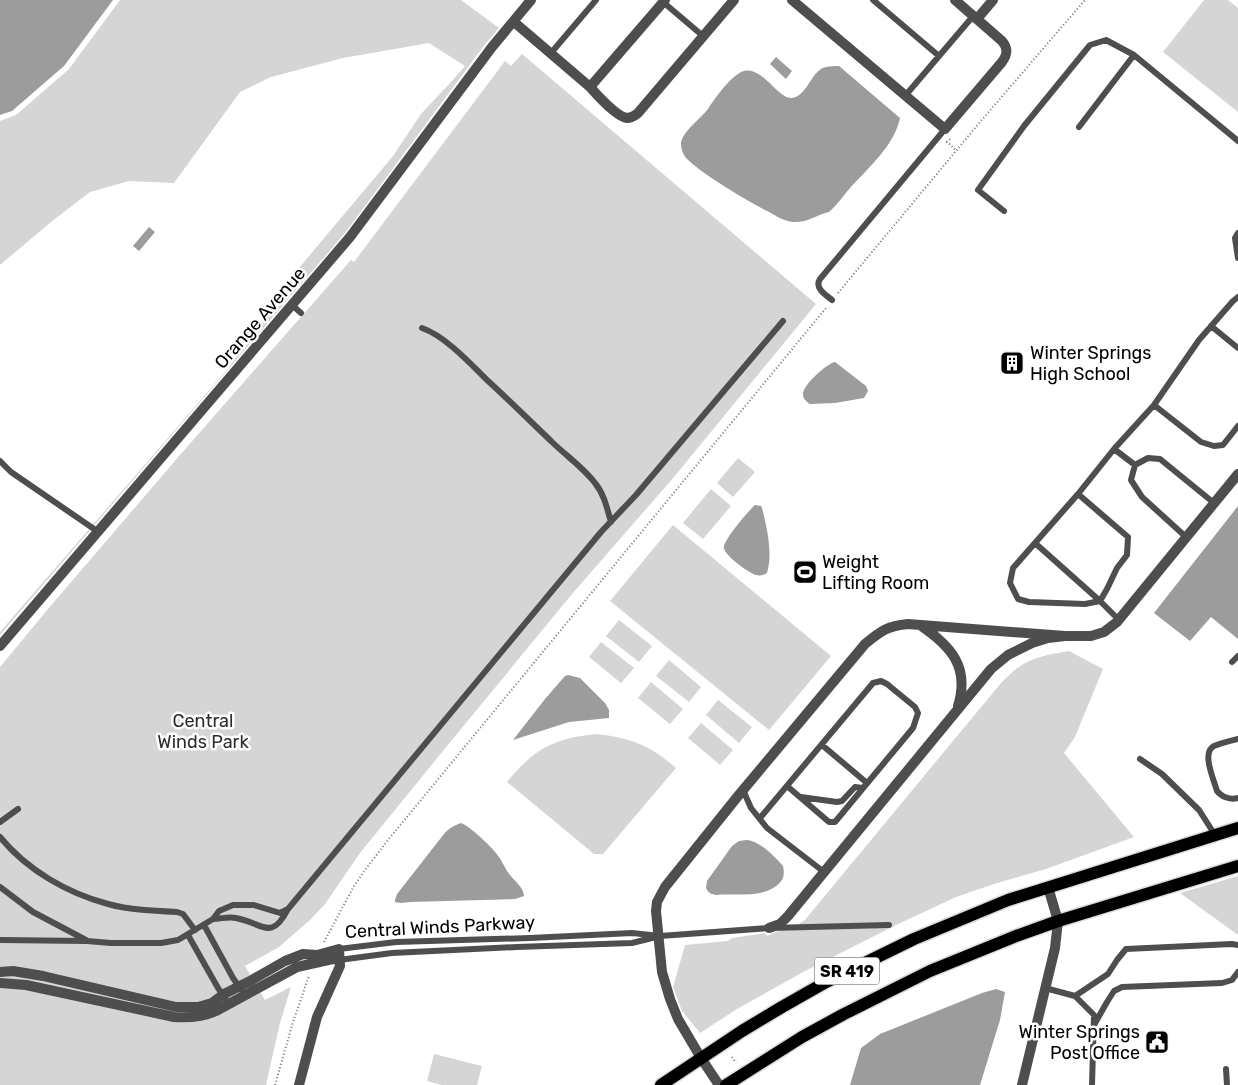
<svg xmlns="http://www.w3.org/2000/svg" width="1238" height="1085" viewBox="0 0 1238 1085" font-family="Rubik,sans-serif">
	<style>
		.green { fill: #d5d5d5 }
		.water { fill: #9c9c9c }
		.lines { fill: none; stroke-linecap: round; stroke-linejoin: round }
		.primary-casing { stroke: #dbdbdb; stroke-width: 15 }
		.path { stroke: #707070; stroke-width: 2; stroke-dasharray: 1 2.5; stroke-linecap: butt }
		.service { stroke: #4e4e4e; stroke-width: 6 }
		.minor { stroke: #4e4e4e; stroke-width: 10 }
		.primary { stroke: #000; stroke-width: 12 }
		.labels { text-anchor: middle; stroke-width: 5; stroke-linejoin: round; paint-order: stroke }
		.shield { fill: #fff; stroke: #4c4c4c; stroke-width: 1 }
		.shield-label { font-size: 16px; font-weight: bold; fill: #000 }
		.street-label { font-size: 18px; fill: #000; stroke: #fff }
		.poi-label { font-size: 18px; fill: #000; stroke: #fff; text-anchor: start }
		.park-label { font-size: 18px; fill: #2c2c2c; stroke: #fff }
	</style>
	<rect width="100%" height="100%" fill="#fff"/>
	<path class="green" d="M 120,0 L 461,0 L 499,28 L 486,43 L 345,233 L 0,635 L 0,632 L 225,372 L 300,270 L 299,268 L 393,156 L 421,114 L 451,82 L 465,66 L 429,43 L 343,58 L 271,77 L 240,92 L 174,183 L 129,181 L 90,192 L 51,222 L 0,265 L 0,121 L 16,115 L 69,69 Z
		M 1204,0 L 1228,0 L 1238,8 L 1238,112 L 1163,52 Z
		M 522,54 L 816,304 L 674,477 L 572,594 L 438,757 L 360,853 L 325,904 L 310,920 L 279,947 L 245,966 L 265,1000 L 291,987 L 280,1023 L 266,1085 L 0,1085 L 0,667 L 48,609 L 180,455 L 351,260 L 354,262 L 505,61 L 511,66 Z
		M 738,458 L 755,472 L 733,497 L 717,483 Z
		M 711,489 L 731,506 L 703,539 L 683,523 Z
		M 673,525 L 831,656 L 769,730 L 610,601 Z
		M 619,620 L 652,646 L 639,662 L 606,636 Z
		M 601,642 L 634,668 L 621,683 L 589,657 Z
		M 1069,651 L 1103,669 L 1075,737 L 1064,753 L 1134,837 L 1046,869 L 997,883 L 956,897 L 894,926 L 805,971 L 737,1009 L 700,1033 L 682,1011 L 673,987 L 685,945 L 728,941 L 732,938 L 765,933 L 767,936 L 783,929 L 797,927 L 800,923 L 804,921 L 1001,683 C 1006,678 1011,673 1016,669 C 1031,657 1051,654 1069,651 Z
		M 669,660 L 701,687 L 689,702 L 656,676 Z
		M 651,682 L 683,709 L 670,724 L 638,698 Z
		M 718,700 L 752,727 L 739,743 L 706,715 Z
		M 701,723 L 733,750 L 720,765 L 688,738 Z
		M 597,734 C 631,738 650,745 676,768 L 603,854 L 594,854 L 507,782 C 534,749 554,738 597,734 Z
		M 1238,876 L 1238,935 L 1180,893 Z
		M 434,1054 L 482,1066 L 477,1085 L 442,1085 L 427,1081 Z"/>
	<path class="water" d="M 0,0 L 113,0 L 64,66 L 12,111 L 0,115 Z
		M 776,57 L 792,71 L 786,79 L 770,64 Z
		M 839,66 L 900,118 C 894,146 869,167 850,188 C 843,196 837,205 829,212 C 816,215 807,223 793,222 C 784,221 776,216 769,212 C 749,202 731,191 713,179 C 704,173 694,166 686,158 C 683,154 681,149 681,144 C 681,133 701,118 708,109 C 715,98 732,74 744,71 C 762,66 779,100 792,98 C 806,96 810,76 821,69 C 826,66 833,66 839,66 Z
		M 149,227 L 155,232 L 139,251 L 133,246 Z
		M 835,362 L 866,386 L 868,391 L 864,398 L 835,403 L 810,404 C 806,401 803,399 803,394 C 803,385 826,364 835,362 Z
		M 755,505 L 761,506 L 762,508 C 767,528 773,553 767,573 C 764,575 760,576 756,575 C 749,573 725,556 724,548 C 722,542 749,510 755,505 Z
		M 1238,506 L 1238,639 L 1211,617 L 1190,641 L 1154,613 Z
		M 568,675 L 580,678 L 605,703 L 609,710 L 609,718 L 569,722 L 513,740 L 545,699 L 565,676 Z
		M 461,823 C 470,826 493,848 499,857 C 502,861 504,866 507,871 C 512,879 524,887 524,896 L 515,899 L 410,902 L 401,903 L 395,902 L 395,900 L 397,894 L 444,834 C 449,828 453,826 461,823 Z
		M 747,840 C 760,841 775,857 783,866 C 784,870 784,874 783,878 C 771,900 736,893 716,895 C 710,894 708,892 706,888 L 707,881 L 732,846 L 739,841 Z
		M 996,989 L 1005,992 L 1000,1020 L 980,1085 L 850,1085 L 861,1048 L 880,1034 L 982,993 Z"/>
	<g class="lines">
		<g class="primary-casing">
			<path id="primary" d="M 661,1085 L 742,1031 L 782,1007 L 826,982 L 914,939 L 1008,900 L 1238,828
				M 726,1085 L 802,1037 L 844,1014 L 930,971 L 1016,936 L 1058,921 L 1238,866"/>
		</g>
		<path class="path" d="M 950,139 L 947,142 L 956,150
			M 838,293 L 980,122 L 1085,0
			M 324,942 L 354,886 L 365,870 L 388,840 L 826,308
			M 732,1057 L 736,1063
			M 275,1085 L 293,1022 L 309,976"/>
		<path class="service" d="M 873,0 L 939,56
			M 663,2 L 703,36
			M 551,53 L 596,0
			M 905,96 L 974,15
			M 1079,127 L 1134,55
			M 1004,211 L 978,190 L 1024,126 L 1090,45 L 1106,40 L 1134,55 L 1238,141
			M 1238,233 L 1235,238 L 1238,258
			M 1238,297 L 1233,301 L 1199,340 L 1154,405 L 1201,442 L 1214,446 L 1223,445 L 1238,426
			M 832,300 C 826,295 814,288 820,279 L 945,129
			M 292,305 L 301,313
			M 1211,326 L 1238,348
			M 422,328 C 445,336 470,363 487,380 C 509,400 530,421 551,441 C 565,455 583,467 595,483 C 604,494 607,508 611,522
			M 1154,405 L 1114,449 L 1135,465 L 1148,458 L 1160,459 L 1214,503
			M 1114,449 L 1078,494 L 1128,537 L 1127,555 L 1117,568 L 1107,589 L 1100,601 L 1119,620
			M 0,461 L 11,472 L 97,531
			M 1135,465 L 1131,480 L 1142,497 L 1186,537
			M 1078,494 L 1013,568 L 1010,583 L 1018,599 L 1029,602 L 1085,604 L 1100,601
			M 1035,543 L 1100,601
			M 1232,662 L 1238,656
			M 1238,739 C 1230,741 1222,743 1214,746 C 1201,752 1214,780 1217,791 C 1222,797 1230,800 1238,798
			M 822,745 L 867,783
			M 1140,759 L 1162,774 L 1199,810 L 1215,835
			M 743,790 L 751,808 L 767,828 L 824,872
			M 801,797 L 837,802 L 842,801 L 855,787 L 863,788
			M 760,818 L 873,683 L 881,681 L 887,684 L 915,707 L 918,713 L 913,728 L 835,822 L 829,822 L 787,786
			M 0,822 L 18,809
			M 0,837 C 27,870 67,893 108,904 C 130,910 154,911 177,912 L 183,914 L 195,930
			M 0,887 L 33,912 L 86,940
			M 213,919 C 221,919 228,916 236,918 C 263,923 271,942 288,909 L 601,532 L 636,495 L 783,321
			M 204,925 L 233,978 L 245,995
			M 188,935 L 218,988 L 229,1004
			M 0,940 L 87,941 L 111,943 L 161,943 L 178,940 L 213,919 L 219,911 L 233,905 L 254,905 L 280,913 L 288,909
			M 339,949 L 396,942 L 530,938 L 632,933 L 660,936 L 769,928 L 889,925
			M 339,960 L 392,953 L 517,947 L 632,943 L 656,937
			M 1045,988 L 1075,996 L 1094,1015 L 1092,1085
			M 1075,996 L 1108,974 L 1117,960 L 1126,949 L 1232,944 L 1238,945
			M 1094,1025 L 1107,1002 L 1114,991 L 1122,987 L 1222,983 L 1232,980 L 1238,972
			M 1226,1069 L 1227,1085"/>
		<path class="minor" d="M 792,0 L 945,129 L 1002,62 C 1008,54 1008,48 1002,41 L 955,0
			M 977,19 L 993,0
			M 514,22 L 590,87 C 597,95 617,117 627,118 C 632,118 634,116 638,113 L 734,0
			M 590,87 L 665,0
			M 920,625 C 951,646 970,667 958,706
			M 0,646 L 350,237 L 492,47 L 531,0
			M 769,928 L 780,924 L 788,916 L 991,669 L 1008,655 L 1032,643 L 1048,638 L 1065,636 L 1091,636 L 1104,632 L 1117,622 L 1238,474
			M 0,972 L 13,971 L 43,976 L 176,1007 L 198,1007 L 212,1003 L 224,994 L 250,981 L 285,961 L 303,954 L 317,955 L 339,949 L 340,966 L 317,1017 L 299,1085
			M 0,983 L 26,985 L 174,1017 C 188,1018 203,1017 216,1011 L 297,967 L 333,959 L 339,960
			M 719,1085 L 701,1058 L 678,1019 L 670,999 L 662,972 L 656,911 L 657,902 L 665,887 L 738,796 L 865,644 C 881,631 887,626 908,624 L 1065,636
			M 1022,1085 L 1055,948 L 1058,921 L 1048,887"/>
		<use href="#primary" class="primary"/>
	</g>
	<defs>
		<g id="building-square" transform="scale(1.25)"><rect x="-9" y="-9" width="18" height="18" rx="4" fill="#000" stroke="#fff"/><path d="M-4-6H4V6H1V3H-1V6H-4ZM-2.5-4.3h1.7v1.8h-1.7ZM.8-4.3h1.7v1.8H.8ZM-2.5-1h1.7V.8h-1.7ZM.8-1h1.7V.8H.8Z" fill="#fff"/></g>
		<g id="stadium-square" transform="scale(1.25)"><rect x="-9" y="-9" width="18" height="18" rx="4" fill="#000" stroke="#fff"/><path d="M0-5a6.5 5 0 1 0 0 10a6.5 5 0 1 0 0-10ZM-3.5-1.8h7v3.6h-7Z" fill="#fff"/></g>
		<g id="civic-square" transform="scale(1.25)"><rect x="-9" y="-9" width="18" height="18" rx="4" fill="#000" stroke="#fff"/><path d="M-.6-6.5H3V-4.5H.6V-3L4-1V1h2V6H-6V1h2V-1L-.6-3ZM-1.2 2.5V6h2.4V2.5Z" fill="#fff"/></g>
	</defs>
	<g fill-rule="evenodd">
		<use href="#building-square" x="1012" y="363"/>
		<use href="#stadium-square" x="805" y="572"/>
		<use href="#civic-square" x="1157" y="1042"/>
	</g>
	<g class="labels">
		<rect class="shield" x="814.5" y="957.5" width="65" height="27" rx="4"/>
		<g class="shield-label">
			<text x="847" y="977">SR 419</text>
		</g>
		<g class="street-label">
			<text transform="translate(260 318) rotate(-49)" y="6">Orange Avenue</text>
			<text transform="translate(440 927) rotate(-3)" y="6">Central Winds Parkway</text>
		</g>
		<g class="poi-label">
			<text x="1030" y="359">Winter Springs<tspan x="1030" dy="21">High School</tspan></text>
			<text x="822" y="568">Weight<tspan x="822" dy="21">Lifting Room</tspan></text>
			<text x="1140" y="1038" text-anchor="end">Winter Springs<tspan x="1140" dy="21">Post Office</tspan></text>
		</g>
		<g class="park-label">
			<text x="203" y="727">Central<tspan x="203" dy="21">Winds Park</tspan></text>
		</g>
	</g>
</svg>
